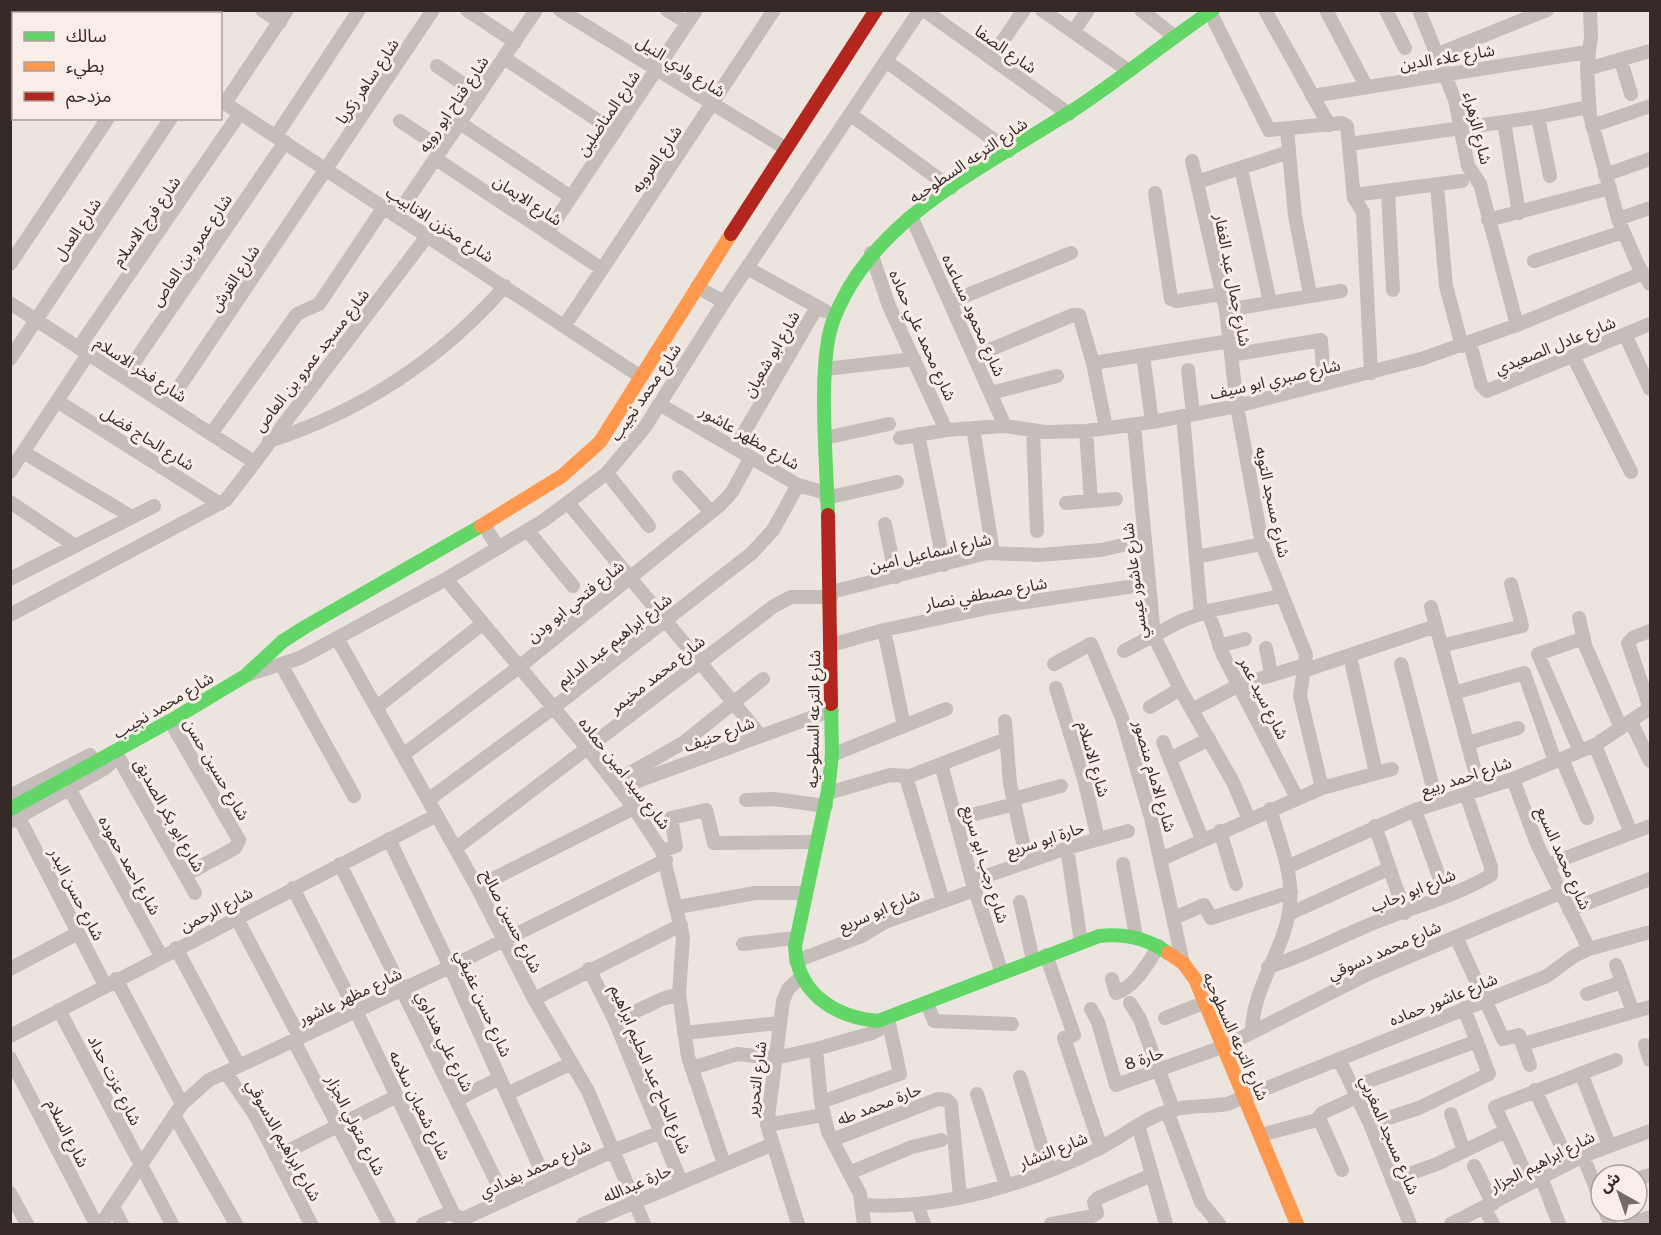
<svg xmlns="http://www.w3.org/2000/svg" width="1661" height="1235" viewBox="0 0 1661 1235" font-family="'Public Sans','Noto Sans Arabic',sans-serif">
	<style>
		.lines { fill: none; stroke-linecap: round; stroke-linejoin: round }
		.street { stroke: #c4bdb9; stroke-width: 14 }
		.fast { stroke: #63d668; stroke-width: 14 }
		.slow { stroke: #ff974d; stroke-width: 14 }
		.jam { stroke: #b3261e; stroke-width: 14 }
		.labels { text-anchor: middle; stroke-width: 6; stroke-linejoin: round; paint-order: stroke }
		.street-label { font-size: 16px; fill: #352a27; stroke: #f9eee7 }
	</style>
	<rect width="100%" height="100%" fill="#ece5df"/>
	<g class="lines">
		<path class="street" d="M 84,10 L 88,14
			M 262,10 L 280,22
			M 467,10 L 515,42
			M 560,10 L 785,148
			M 667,10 L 687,23
			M 924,10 L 1069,114
			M 1042,10 L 1129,71
			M 1141,10 L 1175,37
			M 1265,10 L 1329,125
			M 1326,10 L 1366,86
			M 1386,10 L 1405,48
			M 1419,10 L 1455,100 L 1468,166 L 1480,184 L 1517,325
			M 1590,10 L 1591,36 L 1587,69 L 1590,116 L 1618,219 L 1638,265 L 1650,284
			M 1210,12 L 1269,130 L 1342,123 L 1347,126 L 1354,198 L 1363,212 L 1371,373
			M 178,14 L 180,10
			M 1073,32 L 1088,10
			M 1438,54 L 1547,10
			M 504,58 L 615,132
			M 991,58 L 1024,10
			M 886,61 L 1009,151
			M 1621,61 L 1631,94
			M 437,66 L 479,95
			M 1587,69 L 1650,51
			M 1312,96 L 1587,52
			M 220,100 L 641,377
			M 225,103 L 287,10
			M 850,114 L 951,188
			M 1538,117 L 1550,176
			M 400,121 L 442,149
			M 1504,122 L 1519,213
			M 460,123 L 571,197
			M 1592,126 L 1650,106
			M 1287,130 L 1295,216 L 1310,294
			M 276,136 L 359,10
			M 1349,144 L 1538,117 L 1588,107
			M 436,159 L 602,269
			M 1192,161 L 1226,310 L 1237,406 L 1262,544 L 1306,655 L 1300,696 L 1322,788
			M 1241,168 L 1270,302
			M 1605,175 L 1650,159
			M 1197,182 L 1289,152
			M 1437,185 L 1446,286 L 1462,346
			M 1388,191 L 1393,290
			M 1155,193 L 1171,299 L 1177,301 L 1222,294
			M 1354,195 L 1462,181
			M 397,215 L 536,10
			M 912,218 L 1005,426
			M 1618,219 L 1650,208
			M 1488,220 L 1610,188
			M 547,233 L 696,10
			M 871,253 L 889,306 L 946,430
			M 1534,261 L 1623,232
			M 10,264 L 108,118
			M 747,268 L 825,311
			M 697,287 L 724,302
			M 950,302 L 1071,253
			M 10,303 L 254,462
			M 1226,310 L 1341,291
			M 565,325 L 774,10
			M 1625,334 L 1650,389
			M 1470,343 L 1481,385 L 1487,391 L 1650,324
			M 79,347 L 240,113
			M 1143,355 L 1152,422
			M 1231,355 L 1321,340 L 1324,384
			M 975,356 L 1073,315 L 1079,315 L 1093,363 L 1106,428
			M 1573,356 L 1631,472
			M 10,359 L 171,118
			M 1093,363 L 1230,341
			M 825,369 L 914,359
			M 1188,370 L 1193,414
			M 124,377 L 285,142
			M 991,393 L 1057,376
			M 57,401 L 220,504
			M 659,404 L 798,485 L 826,493
			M 167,405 L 433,10
			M 1183,416 L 1201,613
			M 1134,425 L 1154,636 L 1180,689 L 1233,782 L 1249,819
			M 973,428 L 993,552
			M 1033,431 L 1037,531
			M 1086,431 L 1091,501
			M 211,434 L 297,314 L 319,304 L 384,207
			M 918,434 L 944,565
			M 825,438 L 889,424
			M 900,438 L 946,430 L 1005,426 L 1045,432 L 1086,431 L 1152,422 L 1237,406 L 1421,359 L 1517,325 L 1643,273
			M 269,441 C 362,411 441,359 505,286
			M 735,448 L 817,307
			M 23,452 L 132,517
			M 10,472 L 88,354
			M 607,473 L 649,526
			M 679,477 L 711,512
			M 826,498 L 897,482
			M 10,502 L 74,545
			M 1066,503 L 1116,499
			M 569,504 L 761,736
			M 885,524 L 896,577
			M 484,525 L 498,548
			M 528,531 L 573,586
			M 1196,557 L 1262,544
			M 10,579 L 154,506
			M 446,579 L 588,749 L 634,808 L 662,851 L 683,937 L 679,994 L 688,1057 L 724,1164
			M 831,592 L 987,553 L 1040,555 L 1101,550 L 1145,540
			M 1431,607 L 1480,790
			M 1208,611 L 1223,655 L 1297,798
			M 10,615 L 226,500 L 428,235
			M 1579,618 L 1585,645 L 1621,728
			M 884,630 L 904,726
			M 337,638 L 477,887 L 534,999 L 588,1091 L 644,1224
			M 831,645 L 884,630 L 992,607 L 1149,584
			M 1219,646 L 1245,639
			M 1441,646 L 1522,626 L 1511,584
			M 1266,648 L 1271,673
			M 1124,651 L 1181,621 L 1208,611 L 1281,596
			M 1350,656 L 1376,773
			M 1054,664 L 1091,644 L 1122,718 L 1151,818 L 1183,963
			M 1401,664 L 1437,803
			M 282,666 L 354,796
			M 1303,671 L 1436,626
			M 247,675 L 300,658 L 446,579 L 543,521 L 607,473 L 645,427 L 724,302 L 920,10
			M 1056,688 L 1084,779 L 1098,839
			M 1454,693 L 1524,673 L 1555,761
			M 377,707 L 482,624
			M 1150,707 L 1180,689
			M 1650,708 L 1628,643 L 1634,637 L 1650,631
			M 1192,710 L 1239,685 L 1305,665
			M 170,721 L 239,840 L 235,848 L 185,875
			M 1005,721 L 1010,784 L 1027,861
			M 1631,722 L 1650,761
			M 1163,742 L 1202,839
			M 1468,743 L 1518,728
			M 1595,745 L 1631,833
			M 1580,751 L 1538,654 L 1584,638
			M 116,753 L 195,893
			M 403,755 L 519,667 L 720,505 L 732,492 L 751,457
			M 832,755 L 946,709
			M 1170,759 L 1209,739
			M 1562,759 L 1587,818
			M 941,764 L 972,881 L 1002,973
			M 906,777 L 943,901
			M 1513,779 L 1537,844 L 1589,949
			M 614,782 L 683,743 L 763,679
			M 619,788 L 832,710
			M 70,790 L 161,956
			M 828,793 L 890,775 L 910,776 L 1006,739
			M 10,796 L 90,755
			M 1013,799 L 1061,786
			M 428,800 L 553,708 L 752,553 L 773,530 L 798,485
			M 746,800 L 774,799 L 826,806
			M 1415,810 L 1446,896
			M 19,818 L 105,985
			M 955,819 L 1015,804
			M 12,821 L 104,769 L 112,762 L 116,753
			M 1375,826 L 1405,913
			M 1220,831 L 1236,884
			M 389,839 L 450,967 L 546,1181
			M 456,848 L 774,606 L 791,597 L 831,597
			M 1067,848 L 1081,942
			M 662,851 L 676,846 L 671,818 L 706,810 L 714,843 L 817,842
			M 1161,859 L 1322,788 L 1392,769
			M 340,864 L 505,1199
			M 1123,864 L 1136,936
			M 1547,865 L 1650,826
			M 1287,867 L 1415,810 L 1513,779 L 1595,745 L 1650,708
			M 972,881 L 1067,848 L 1128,831
			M 477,887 L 634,808
			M 293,888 L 356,1011 L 453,1213
			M 1020,902 L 1033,960
			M 678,907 L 755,893 L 805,893
			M 1569,910 L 1650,879
			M 1289,914 L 1388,869
			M 236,917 L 300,1038
			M 1174,918 L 1204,905 L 1211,918 L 1291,892
			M 1456,937 L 1503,1039 L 1519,1035 L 1530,1065
			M 743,944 L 795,938
			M 176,948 L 239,1066
			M 1046,955 L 1074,1035 L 1064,1038 L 1101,1148
			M 796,961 L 862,936 L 885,922 L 975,890
			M 1616,965 L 1633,1012
			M 1268,967 C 1301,957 1331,941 1362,928 C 1404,909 1451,899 1491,875 L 1491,867 L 1466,794
			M 10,969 L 78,933
			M 589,969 L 615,1021 L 681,1182
			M 116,979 L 182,1104
			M 1112,979 L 1116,993 C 1136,987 1148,962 1159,946
			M 1587,994 L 1622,982
			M 534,999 L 681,925
			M 927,1003 L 934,1021 L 1012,1024
			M 1130,1003 L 1140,1019 L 1173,1109
			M 1091,1009 L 1098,1022 L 1116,1085 L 1225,1046 L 1370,973 L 1560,893
			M 59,1010 L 172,1224
			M 1165,1018 L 1206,1002
			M 615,1021 L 662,999 L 679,994
			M 1252,1031 C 1253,985 1286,949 1290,904 C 1293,872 1279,840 1270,809
			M 684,1033 L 779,1023
			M 10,1036 L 437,815
			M 294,1041 L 389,1224
			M 1523,1044 L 1650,1007
			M 1645,1045 L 1650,1060
			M 816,1049 L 821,1102 L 828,1132 L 860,1194 L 864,1224
			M 10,1058 L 96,1224
			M 1339,1059 L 1370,1124 L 1410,1224
			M 692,1068 L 737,1054 L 775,1058 L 816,1049 L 872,1033 L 889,1024
			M 226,1073 L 255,1115 L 311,1224
			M 1581,1073 L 1609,1145
			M 1020,1077 L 1049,1170
			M 1353,1087 L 1477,1041
			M 1535,1090 L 1569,1163
			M 507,1094 L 572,1063
			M 977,1094 L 1006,1185
			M 456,1100 L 500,1078
			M 821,1102 L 900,1074 L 888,1019
			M 1167,1111 L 1201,1202 L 1219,1224
			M 1451,1114 L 1464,1151
			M 174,1115 L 236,1224
			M 1319,1118 L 1342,1170
			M 1370,1124 L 1419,1108 L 1489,1074 L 1464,1008
			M 767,1125 L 823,1115
			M 1138,1125 L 1166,1224
			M 1261,1135 L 1317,1120 L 1322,1113 L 1357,1097
			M 832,1140 L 938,1099 L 947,1100 L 951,1104 L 960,1197
			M 1583,1156 L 1601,1201
			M 276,1157 L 397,1096
			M 1474,1166 L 1493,1204
			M 849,1173 L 912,1147 L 941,1140
			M 1541,1177 L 1559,1224
			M 1637,1179 L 1650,1175
			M 1392,1180 L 1437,1164 L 1506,1131
			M 1530,1183 L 1495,1107 L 1616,1060
			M 10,1193 L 27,1224
			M 917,1204 L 924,1224
			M 863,1205 C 943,1210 1029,1184 1100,1148 C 1124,1136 1145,1117 1172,1110 C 1191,1105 1209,1107 1227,1104 L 1547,976 L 1574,956 L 1589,949 L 1650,932
			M 113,1207 L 122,1224
			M 1485,1209 L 1493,1224
			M 1605,1211 L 1610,1224
			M 101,1224 L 182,1104 L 209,1080 L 450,967 L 666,860
			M 423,1224 L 449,1213 L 463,1219 L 467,1217 L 615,1150 L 661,1132
			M 583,1224 L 771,1145
			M 798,1224 L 767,1125 L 783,1001 L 788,989 L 801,977
			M 1051,1224 L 1092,1216 L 1097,1213 L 1094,1202 L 1098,1198 L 1152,1175
			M 1451,1224 L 1583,1156 L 1650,1131
			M 1630,1224 L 1650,1217"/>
		<path class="fast" d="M 828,515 C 827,466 817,364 833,321 C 873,214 991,165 1081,105 C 1126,75 1168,40 1213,10
			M 831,704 L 832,755 L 828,791 L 795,946 C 797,993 834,1017 878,1021 L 1099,936 C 1125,933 1147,938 1168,953
			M 10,809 L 170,721 L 245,676 L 283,641 L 305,627 L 481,526"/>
		<path class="slow" d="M 481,526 L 562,476 L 600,442 L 731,234
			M 1168,953 L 1183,963 L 1195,979 L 1297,1224"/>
		<path class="jam" d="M 731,234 L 876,10
			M 828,515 L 831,704"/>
	</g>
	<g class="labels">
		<g class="street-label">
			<text transform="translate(1006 49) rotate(35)" y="6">شارع الصفا</text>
			<text transform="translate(1447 57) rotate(-9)" y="6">شارع علاء الدين</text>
			<text transform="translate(681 66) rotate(32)" y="6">شارع وادي النيل</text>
			<text transform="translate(367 81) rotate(-56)" y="6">شارع ساهر زكريا</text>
			<text transform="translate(453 104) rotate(-56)" y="6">شارع فتاح ابو رويه</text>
			<text transform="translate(608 113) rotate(-56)" y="6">شارع المناضلين</text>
			<text transform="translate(1478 128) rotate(76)" y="6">شارع الزهراء</text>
			<text transform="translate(656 159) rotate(-56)" y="6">شارع العروبه</text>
			<text transform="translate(968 160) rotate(-34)" y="6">شارع الترعه السطوحيه</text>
			<text transform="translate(528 200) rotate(33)" y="6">شارع الايمان</text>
			<text transform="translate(146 221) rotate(-55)" y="6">شارع فرج الاسلام</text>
			<text transform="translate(440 224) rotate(33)" y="6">شارع مخزن الانابيب</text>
			<text transform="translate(77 229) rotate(-56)" y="6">شارع العدل</text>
			<text transform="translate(191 250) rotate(-56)" y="6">شارع عمرو بن العاص</text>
			<text transform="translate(234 278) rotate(-56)" y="6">شارع القرش</text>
			<text transform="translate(1233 280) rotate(79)" y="6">شارع جمال عبد الغفار</text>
			<text transform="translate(974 315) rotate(66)" y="6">شارع محمود مساعده</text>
			<text transform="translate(923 335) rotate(66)" y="6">شارع محمد علي حماده</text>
			<text transform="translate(1555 345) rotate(-22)" y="6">شارع عادل الصعيدي</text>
			<text transform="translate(771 354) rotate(-60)" y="6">شارع ابو شعبان</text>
			<text transform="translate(311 360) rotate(-52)" y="6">شارع مسجد عمرو بن العاص</text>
			<text transform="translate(141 369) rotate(33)" y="6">شارع فخر الاسلام</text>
			<text transform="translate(1275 379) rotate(-13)" y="6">شارع صبري ابو سيف</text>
			<text transform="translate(645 392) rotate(-56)" y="6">شارع محمد نجيب</text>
			<text transform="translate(750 437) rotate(30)" y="6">شارع مظهر عاشور</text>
			<text transform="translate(148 438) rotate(32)" y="6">شارع الحاج فضل</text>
			<text transform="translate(1273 502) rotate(78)" y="6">شارع مسجد التوبه</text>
			<text transform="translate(930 552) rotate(-13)" y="6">شارع اسماعيل امين</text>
			<text transform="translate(1134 581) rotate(-97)" y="6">شارع عاشور عيسي</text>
			<text transform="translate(986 593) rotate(-10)" y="6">شارع مصطفي نصار</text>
			<text transform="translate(575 601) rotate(-39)" y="6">شارع فتحي ابو ودن</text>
			<text transform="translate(614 640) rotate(-38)" y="6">شارع ابراهيم عبد الدايم</text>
			<text transform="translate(657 674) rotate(-38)" y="6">شارع محمد مخيمر</text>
			<text transform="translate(1264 698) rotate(63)" y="6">شارع سيد عمر</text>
			<text transform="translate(163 705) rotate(-31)" y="6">شارع محمد نجيب</text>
			<text transform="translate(813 719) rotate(-89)" y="6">شارع الترعه السطوحيه</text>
			<text transform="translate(719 734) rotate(-20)" y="6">شارع حنيف</text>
			<text transform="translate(1094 759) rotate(74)" y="6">شارع الاسلام</text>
			<text transform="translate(217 769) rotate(60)" y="6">شارع حسين حسن</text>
			<text transform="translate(625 773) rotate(52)" y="6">شارع سيد امين حماده</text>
			<text transform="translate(1155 776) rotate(74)" y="6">شارع الامام منصور</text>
			<text transform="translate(1466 776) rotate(-18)" y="6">شارع احمد ربيع</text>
			<text transform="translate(170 815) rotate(61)" y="6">شارع ابو بكر الصديق</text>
			<text transform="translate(1045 839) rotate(-18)" y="6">حارة ابو سريع</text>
			<text transform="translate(1564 858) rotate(66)" y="6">شارع محمد السبع</text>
			<text transform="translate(986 864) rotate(73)" y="6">شارع رجب ابو سريع</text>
			<text transform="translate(130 865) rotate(61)" y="6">شارع احمد حموده</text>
			<text transform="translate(1413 890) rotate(-22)" y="6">شارع ابو رحاب</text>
			<text transform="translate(77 894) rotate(63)" y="6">شارع حسن البدر</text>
			<text transform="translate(216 909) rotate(-27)" y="6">شارع الرحمن</text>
			<text transform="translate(879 910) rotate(-23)" y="6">شارع ابو سريع</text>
			<text transform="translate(512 921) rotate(63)" y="6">شارع حسين صالح</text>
			<text transform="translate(1384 950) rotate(-24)" y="6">شارع محمد دسوقي</text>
			<text transform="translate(350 996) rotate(-25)" y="6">شارع مظهر عاشور</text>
			<text transform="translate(1443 999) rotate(-22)" y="6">شارع عاشور حماده</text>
			<text transform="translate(484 1003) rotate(66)" y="6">شارع حسن عفيفي</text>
			<text transform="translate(1236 1036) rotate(66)" y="6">شارع الترعه السطوحيه</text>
			<text transform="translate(445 1041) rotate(64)" y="6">شارع علي هنداوي</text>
			<text transform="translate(1144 1058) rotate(-19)" y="6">حارة 8</text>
			<text transform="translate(651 1069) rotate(67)" y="6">شارع الحاج عبد الحليم ابراهيم</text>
			<text transform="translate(756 1079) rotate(-83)" y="6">شارع التحرير</text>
			<text transform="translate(115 1080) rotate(63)" y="6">شارع عزت حداد</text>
			<text transform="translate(879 1104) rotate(-21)" y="6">حارة محمد طه</text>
			<text transform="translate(420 1105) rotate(64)" y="6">شارع شعبان سلامه</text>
			<text transform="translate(356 1125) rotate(63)" y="6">شارع متولي الجزار</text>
			<text transform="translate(68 1133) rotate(63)" y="6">شارع السلام</text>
			<text transform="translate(1390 1135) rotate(67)" y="6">شارع مسجد المغربي</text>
			<text transform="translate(284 1140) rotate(61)" y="6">شارع ابراهيم الدسوقي</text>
			<text transform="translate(1053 1150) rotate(-22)" y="6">شارع النشار</text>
			<text transform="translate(1542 1161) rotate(-27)" y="6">شارع ابراهيم الجزار</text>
			<text transform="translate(535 1168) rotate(-24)" y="6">شارع محمد بغدادي</text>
			<text transform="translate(637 1183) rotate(-23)" y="6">حارة عبدالله</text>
		</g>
	</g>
	<rect width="1661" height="1235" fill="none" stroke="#352a27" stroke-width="24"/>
	<rect x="12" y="12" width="210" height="108" fill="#f9eee7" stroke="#aba09a" stroke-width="1.5"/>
	<rect x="24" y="32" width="30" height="9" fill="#63d668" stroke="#aba09a" stroke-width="1.5"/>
	<text x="66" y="42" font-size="18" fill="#352a27">سالك</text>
	<rect x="24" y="62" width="30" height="9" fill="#ff974d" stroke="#aba09a" stroke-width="1.5"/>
	<text x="66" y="72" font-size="18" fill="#352a27">بطيء</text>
	<rect x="24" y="92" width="30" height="9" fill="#b3261e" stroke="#aba09a" stroke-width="1.5"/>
	<text x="66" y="102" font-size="18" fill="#352a27">مزدحم</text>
	<g transform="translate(1619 1193) rotate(320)"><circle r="28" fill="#f9eee7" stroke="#aba09a" stroke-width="1.5"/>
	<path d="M0-4.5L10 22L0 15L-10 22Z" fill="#756b67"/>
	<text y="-9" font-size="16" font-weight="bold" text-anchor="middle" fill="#352a27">ش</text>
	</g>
</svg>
